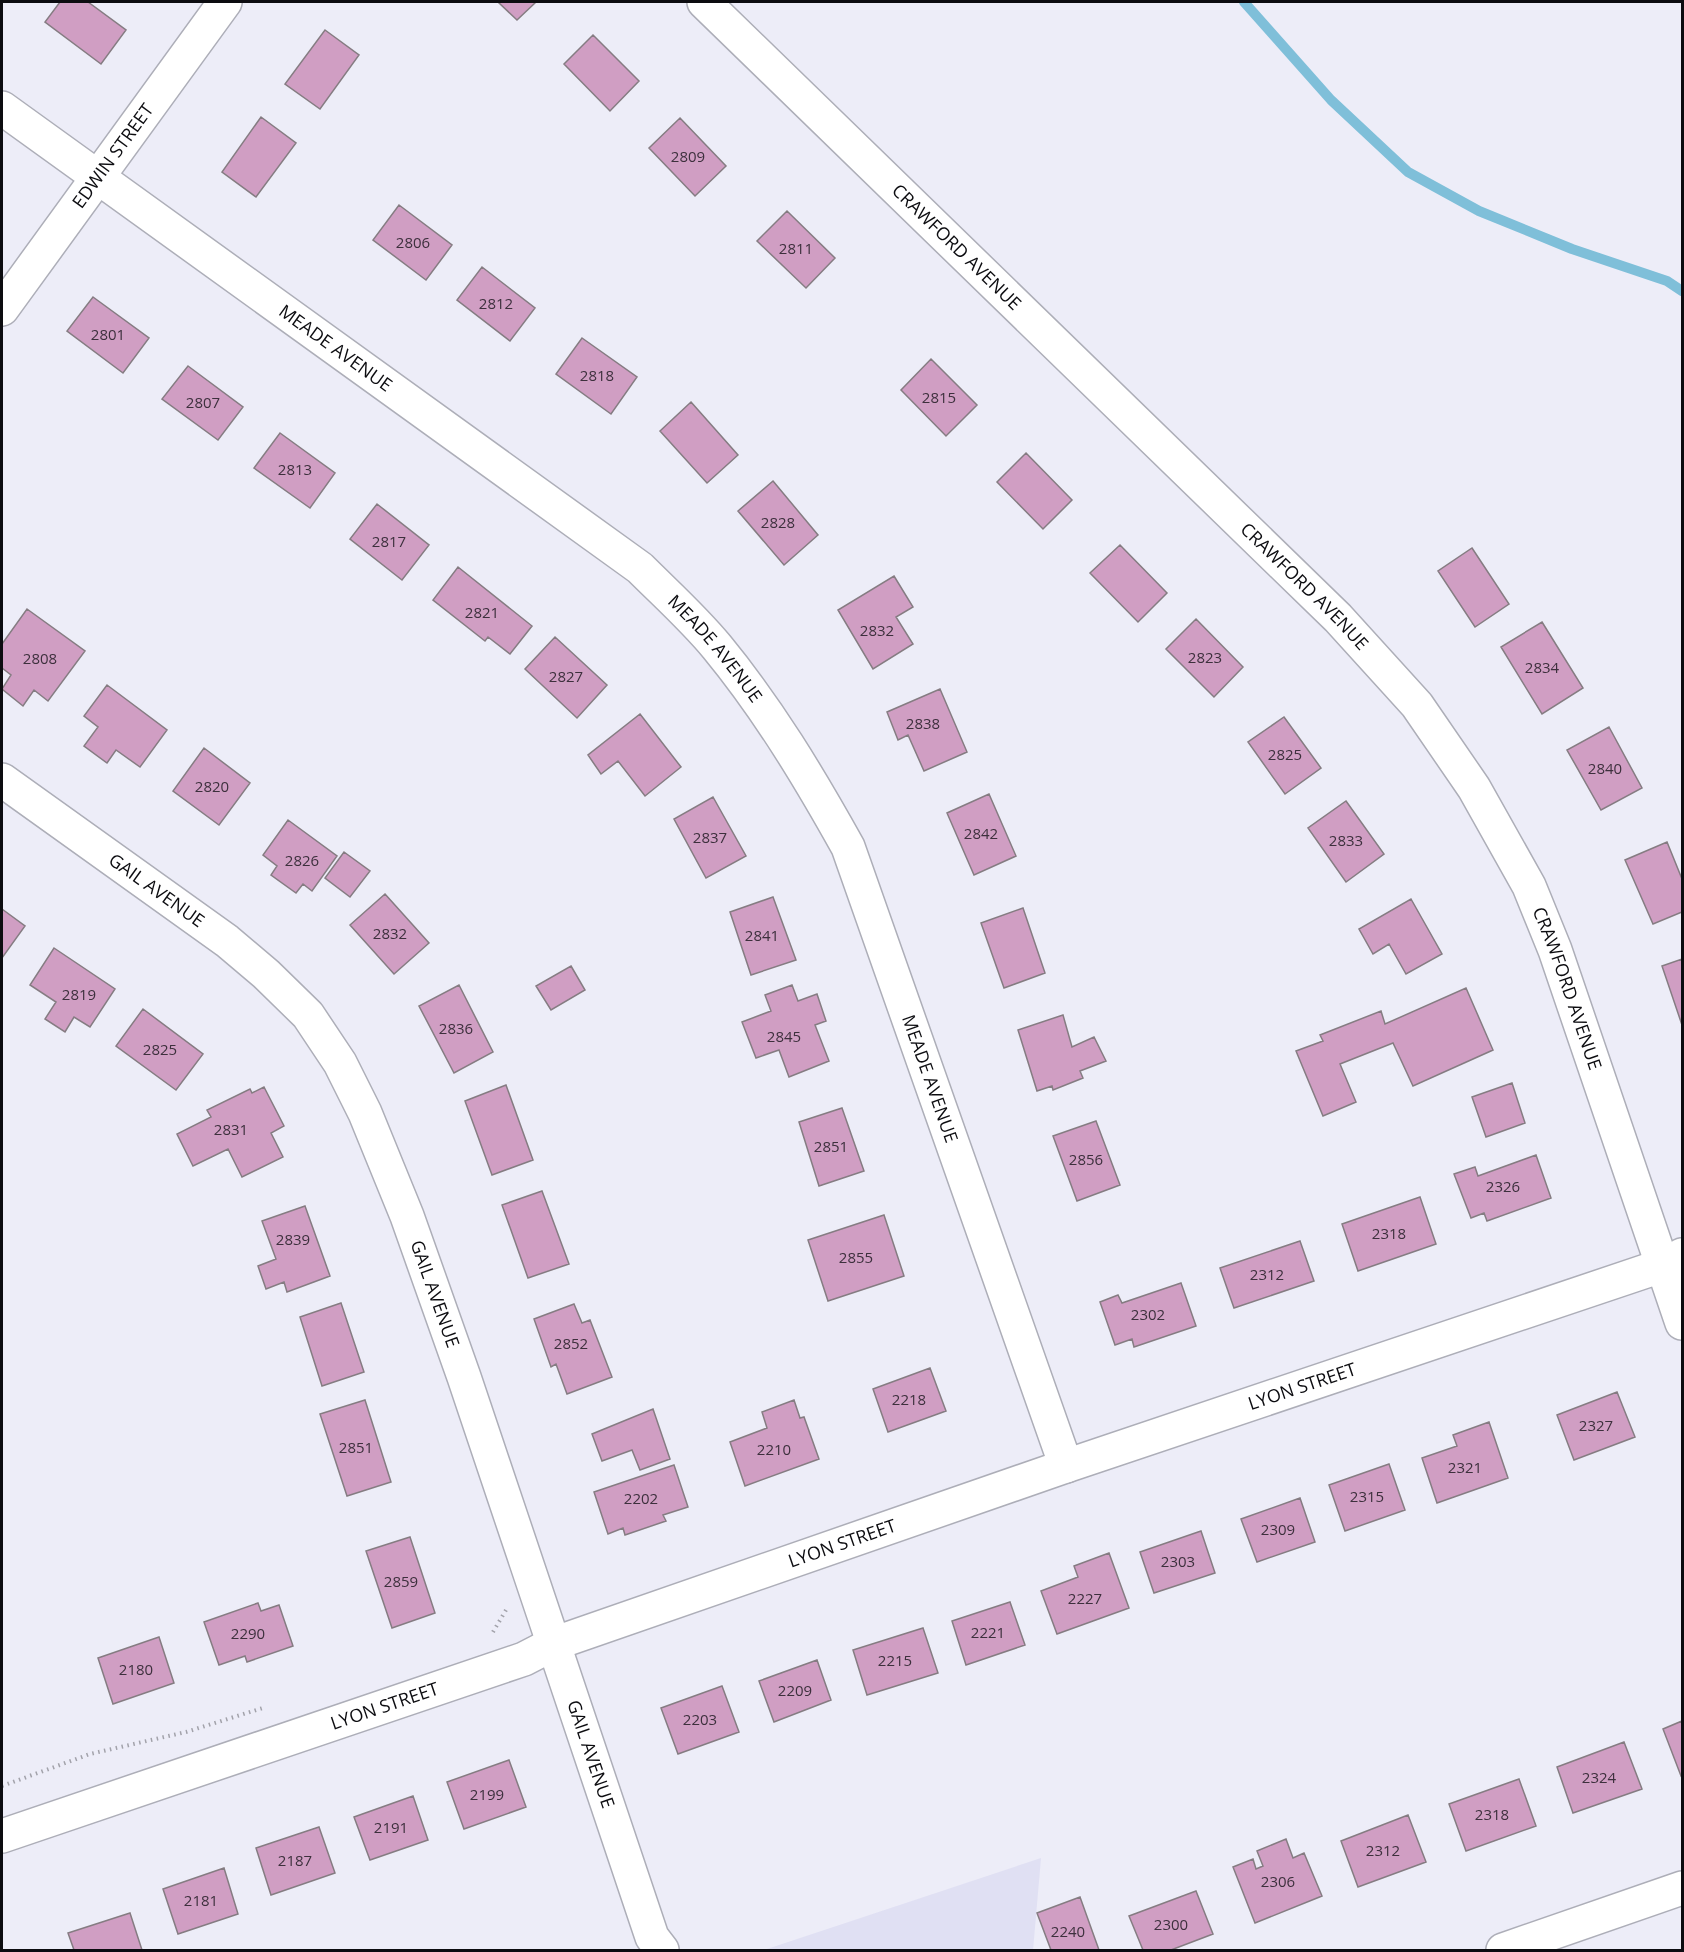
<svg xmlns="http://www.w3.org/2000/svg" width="1684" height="1952" viewBox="0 0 1684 1952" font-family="'Open Sans',sans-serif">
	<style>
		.built { fill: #e0e0f3 }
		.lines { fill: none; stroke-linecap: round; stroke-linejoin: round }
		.stream { stroke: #7fbfd9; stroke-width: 10 }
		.building { fill: #d09ec3; stroke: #857c82; stroke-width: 1.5 }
		.street-casing { stroke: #adaeb8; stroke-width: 36 }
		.path { stroke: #a2a2aa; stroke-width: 4; stroke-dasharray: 1.5 4.5; stroke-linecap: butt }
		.street { stroke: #fff; stroke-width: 33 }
		.labels { text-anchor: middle; stroke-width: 4.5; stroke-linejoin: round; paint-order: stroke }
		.number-label { font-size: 15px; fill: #3d303d }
		.street-label { font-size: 18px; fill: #0c0c10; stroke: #ededf8 }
	</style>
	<rect width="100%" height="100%" fill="#ededf8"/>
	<path class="built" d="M 1041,1858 L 1033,1950 L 764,1950 Z"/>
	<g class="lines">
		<path class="stream" d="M 1244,2 L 1331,100 L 1408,172 L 1479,211 L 1572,249 L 1667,281 L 1682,291"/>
	</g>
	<path class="building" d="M 60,2 L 88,2 L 126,30 L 101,64 L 45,22 Z
		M 498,2 L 536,2 L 517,20 Z
		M 325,30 L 359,55 L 320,109 L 285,84 Z
		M 593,35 L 639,81 L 610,111 L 564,64 Z
		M 261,117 L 296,143 L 256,197 L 222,172 Z
		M 680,118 L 726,166 L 695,196 L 649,148 Z
		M 399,205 L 452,245 L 426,280 L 373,240 Z
		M 787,211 L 835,258 L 806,288 L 757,241 Z
		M 482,267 L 535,308 L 510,341 L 457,300 Z
		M 93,297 L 149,338 L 123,373 L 67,331 Z
		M 582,338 L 637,377 L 611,414 L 556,374 Z
		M 931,359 L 977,405 L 946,436 L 901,390 Z
		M 188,366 L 243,407 L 218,440 L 162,399 Z
		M 691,402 L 738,455 L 707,483 L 660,431 Z
		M 280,433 L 335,473 L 310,508 L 254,468 Z
		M 1026,453 L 1072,500 L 1043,529 L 997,482 Z
		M 773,481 L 818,535 L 784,565 L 738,511 Z
		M 377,504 L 429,545 L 402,580 L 350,539 Z
		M 1120,545 L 1167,593 L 1138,622 L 1090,573 Z
		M 1472,548 L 1509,604 L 1475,627 L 1438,571 Z
		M 458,567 L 532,626 L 510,654 L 488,637 L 485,641 L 433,600 Z
		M 894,576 L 913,607 L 896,617 L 913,644 L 873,669 L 838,610 Z
		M 27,609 L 85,651 L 48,701 L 34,690 L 23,706 L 2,689 L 11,675 L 2,668 L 2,644 Z
		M 1196,619 L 1243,667 L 1214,697 L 1166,649 Z
		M 1542,622 L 1583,688 L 1542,714 L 1501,647 Z
		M 555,637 L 607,685 L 577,718 L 525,669 Z
		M 107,685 L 167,730 L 140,767 L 116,750 L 107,763 L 84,746 L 98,727 L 84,716 Z
		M 940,689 L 967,752 L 924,771 L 908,735 L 898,740 L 887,712 Z
		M 640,714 L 681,767 L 645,796 L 618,761 L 601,774 L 588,755 Z
		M 1284,717 L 1321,768 L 1285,794 L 1248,742 Z
		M 1609,727 L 1642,788 L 1601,810 L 1567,750 Z
		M 204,748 L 250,783 L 219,825 L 173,791 Z
		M 989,794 L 1016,856 L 974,875 L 947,813 Z
		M 713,797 L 746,856 L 706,878 L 674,819 Z
		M 1346,801 L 1384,854 L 1346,882 L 1308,828 Z
		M 288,820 L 337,856 L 312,891 L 303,884 L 296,893 L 271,875 L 277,866 L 263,855 Z
		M 1667,842 L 1682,879 L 1682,912 L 1653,924 L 1625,860 Z
		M 344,852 L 370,871 L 350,897 L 325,878 Z
		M 385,894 L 429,943 L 394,974 L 350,925 Z
		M 773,897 L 796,960 L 751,975 L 730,912 Z
		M 1411,899 L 1442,954 L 1406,974 L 1389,944 L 1373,954 L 1359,929 Z
		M 1023,908 L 1045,973 L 1004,988 L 981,923 Z
		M 2,909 L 25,926 L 2,958 Z
		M 54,948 L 115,989 L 90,1027 L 74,1017 L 65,1032 L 45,1019 L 56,1002 L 30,985 Z
		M 1682,959 L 1682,1025 L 1662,966 Z
		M 571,966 L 585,990 L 551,1010 L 536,986 Z
		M 459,985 L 493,1052 L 454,1073 L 419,1006 Z
		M 792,985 L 798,1001 L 817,994 L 826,1021 L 815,1025 L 829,1061 L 789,1077 L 779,1050 L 756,1058 L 742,1022 L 771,1011 L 765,995 Z
		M 1466,988 L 1493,1050 L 1413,1086 L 1393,1043 L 1340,1064 L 1356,1102 L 1323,1116 L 1296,1051 L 1323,1041 L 1320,1035 L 1381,1011 L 1385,1024 Z
		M 143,1009 L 203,1054 L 176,1090 L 116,1046 Z
		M 1063,1015 L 1072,1047 L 1094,1037 L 1106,1061 L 1080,1071 L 1083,1078 L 1053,1090 L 1052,1086 L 1037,1091 L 1018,1030 Z
		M 1512,1083 L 1525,1123 L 1486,1137 L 1472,1097 Z
		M 506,1085 L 533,1160 L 492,1175 L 465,1101 Z
		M 264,1087 L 284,1126 L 271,1133 L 283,1157 L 242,1177 L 228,1149 L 193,1166 L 177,1134 L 211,1117 L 207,1110 L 250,1089 L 252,1093 Z
		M 842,1108 L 864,1171 L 819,1186 L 799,1122 Z
		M 1096,1121 L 1120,1185 L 1077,1201 L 1053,1136 Z
		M 1536,1155 L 1551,1198 L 1487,1221 L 1484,1213 L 1471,1218 L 1454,1174 L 1475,1167 L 1478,1176 Z
		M 542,1191 L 569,1264 L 528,1278 L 502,1205 Z
		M 1420,1197 L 1436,1244 L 1358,1271 L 1342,1224 Z
		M 305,1206 L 330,1276 L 287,1292 L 284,1282 L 266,1289 L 258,1266 L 276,1259 L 262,1221 Z
		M 884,1215 L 904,1276 L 828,1301 L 808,1240 Z
		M 1300,1241 L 1314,1281 L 1234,1308 L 1220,1268 Z
		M 1181,1283 L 1196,1326 L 1134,1347 L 1132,1339 L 1115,1345 L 1100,1302 L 1118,1295 L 1122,1303 Z
		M 341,1303 L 364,1372 L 322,1386 L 300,1317 Z
		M 574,1304 L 582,1323 L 590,1320 L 612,1377 L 567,1394 L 556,1364 L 551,1367 L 534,1319 Z
		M 930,1368 L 946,1411 L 888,1432 L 873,1389 Z
		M 1617,1392 L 1635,1437 L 1574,1460 L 1557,1415 Z
		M 365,1400 L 391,1482 L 347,1496 L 320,1414 Z
		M 794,1400 L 800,1418 L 804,1417 L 819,1459 L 745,1486 L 730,1442 L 767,1428 L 762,1412 Z
		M 653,1409 L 670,1459 L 640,1470 L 632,1450 L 602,1461 L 592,1434 Z
		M 1489,1422 L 1508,1478 L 1437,1503 L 1422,1458 L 1457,1446 L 1453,1435 Z
		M 1389,1464 L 1405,1510 L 1345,1531 L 1329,1485 Z
		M 674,1465 L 688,1507 L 663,1515 L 666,1521 L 625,1535 L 623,1528 L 608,1534 L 594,1492 Z
		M 1300,1498 L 1315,1542 L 1257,1562 L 1241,1519 Z
		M 1201,1531 L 1215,1573 L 1154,1593 L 1140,1552 Z
		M 410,1537 L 435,1613 L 392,1628 L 366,1551 Z
		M 1109,1553 L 1129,1608 L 1057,1634 L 1041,1591 L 1078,1577 L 1074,1566 Z
		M 1010,1602 L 1025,1645 L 966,1665 L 952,1621 Z
		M 258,1603 L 261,1611 L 279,1605 L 293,1646 L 247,1662 L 245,1656 L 219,1665 L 204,1622 Z
		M 923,1628 L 938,1673 L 867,1695 L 853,1650 Z
		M 159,1637 L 174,1683 L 113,1704 L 98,1658 Z
		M 817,1660 L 831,1700 L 774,1722 L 759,1681 Z
		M 722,1686 L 739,1732 L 678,1754 L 661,1708 Z
		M 1682,1721 L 1682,1775 L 1681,1776 L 1663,1729 Z
		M 1624,1742 L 1642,1789 L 1573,1813 L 1557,1767 Z
		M 509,1760 L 526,1807 L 464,1829 L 447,1782 Z
		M 1519,1779 L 1536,1826 L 1466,1851 L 1449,1804 Z
		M 413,1796 L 428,1840 L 370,1860 L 354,1817 Z
		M 1408,1815 L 1426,1862 L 1358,1887 L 1341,1841 Z
		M 319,1827 L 335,1873 L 271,1895 L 256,1848 Z
		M 1286,1839 L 1293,1858 L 1304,1853 L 1322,1896 L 1255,1923 L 1233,1867 L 1253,1859 L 1256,1869 L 1263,1866 L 1257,1851 Z
		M 224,1868 L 238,1914 L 178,1934 L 163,1889 Z
		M 1196,1891 L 1213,1934 L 1171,1950 L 1143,1950 L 1129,1916 Z
		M 1080,1897 L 1099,1950 L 1051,1950 L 1037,1913 Z
		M 130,1913 L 142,1950 L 74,1950 L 68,1933 Z"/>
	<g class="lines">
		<g class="street-casing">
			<g id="street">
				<path id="s1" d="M 704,2 L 1338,618 L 1417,705 L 1474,788 L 1529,886 L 1555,950 L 1682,1323"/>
				<path id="s2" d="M 2,108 L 640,568 C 666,594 694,619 717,647 C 768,709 809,777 848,847 L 1066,1466"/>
				<path id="s3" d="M 2,309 L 225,2"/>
				<path id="s4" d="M 2,780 L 227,941 L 266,974 L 308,1015 L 340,1063 L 365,1113 L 407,1216 L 464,1377 L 652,1937 L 662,1950"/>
				<path id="s5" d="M 2,1836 L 524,1659 L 553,1644 L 1066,1466 L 1664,1265 L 1682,1255"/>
				<path d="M 1503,1950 L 1682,1888"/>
			</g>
		</g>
		<path class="path" d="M 493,1632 L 506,1610
			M 2,1786 L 90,1754 L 186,1732 L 266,1707"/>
		<use href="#street" class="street"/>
	</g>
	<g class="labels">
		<g class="number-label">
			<text x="688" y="162">2809</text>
			<text x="413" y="248">2806</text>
			<text x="796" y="254">2811</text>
			<text x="496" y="309">2812</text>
			<text x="108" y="340">2801</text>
			<text x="597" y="381">2818</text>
			<text x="939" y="403">2815</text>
			<text x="203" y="408">2807</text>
			<text x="295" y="475">2813</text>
			<text x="778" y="528">2828</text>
			<text x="389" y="547">2817</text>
			<text x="482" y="618">2821</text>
			<text x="877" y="636">2832</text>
			<text x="1205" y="663">2823</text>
			<text x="40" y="664">2808</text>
			<text x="1542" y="673">2834</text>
			<text x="566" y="682">2827</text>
			<text x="923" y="729">2838</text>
			<text x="1285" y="760">2825</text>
			<text x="1605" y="774">2840</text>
			<text x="212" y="792">2820</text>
			<text x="981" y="839">2842</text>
			<text x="710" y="843">2837</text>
			<text x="1346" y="846">2833</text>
			<text x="302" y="866">2826</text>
			<text x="390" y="939">2832</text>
			<text x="762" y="941">2841</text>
			<text x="79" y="1000">2819</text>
			<text x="456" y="1034">2836</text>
			<text x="784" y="1042">2845</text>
			<text x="160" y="1055">2825</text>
			<text x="231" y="1135">2831</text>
			<text x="831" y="1152">2851</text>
			<text x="1086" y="1165">2856</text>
			<text x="1503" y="1192">2326</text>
			<text x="1389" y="1239">2318</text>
			<text x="293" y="1245">2839</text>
			<text x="856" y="1263">2855</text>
			<text x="1267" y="1280">2312</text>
			<text x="1148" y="1320">2302</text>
			<text x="571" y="1349">2852</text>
			<text x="909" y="1405">2218</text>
			<text x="1596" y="1431">2327</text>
			<text x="356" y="1453">2851</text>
			<text x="774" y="1455">2210</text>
			<text x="1465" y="1473">2321</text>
			<text x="1367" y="1502">2315</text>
			<text x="641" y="1504">2202</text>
			<text x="1278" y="1535">2309</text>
			<text x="1178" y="1567">2303</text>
			<text x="401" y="1587">2859</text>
			<text x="1085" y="1604">2227</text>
			<text x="988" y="1638">2221</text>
			<text x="248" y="1639">2290</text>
			<text x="895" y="1666">2215</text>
			<text x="136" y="1675">2180</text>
			<text x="795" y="1696">2209</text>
			<text x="700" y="1725">2203</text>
			<text x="1599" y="1783">2324</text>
			<text x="487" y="1800">2199</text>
			<text x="1492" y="1820">2318</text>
			<text x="391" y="1833">2191</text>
			<text x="1383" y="1856">2312</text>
			<text x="295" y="1866">2187</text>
			<text x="1278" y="1887">2306</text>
			<text x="201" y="1906">2181</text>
			<text x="1171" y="1930">2300</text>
			<text x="1068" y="1937">2240</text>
		</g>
		<g class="street-label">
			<text dy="6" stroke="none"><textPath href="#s3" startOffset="189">EDWIN STREET</textPath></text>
			<text dy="6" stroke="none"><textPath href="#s1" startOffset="352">CRAWFORD AVENUE</textPath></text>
			<text dy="6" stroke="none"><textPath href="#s2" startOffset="411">MEADE AVENUE</textPath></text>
			<text dy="6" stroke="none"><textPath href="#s1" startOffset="838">CRAWFORD AVENUE</textPath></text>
			<text dy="6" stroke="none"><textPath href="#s2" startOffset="897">MEADE AVENUE</textPath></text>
			<text dy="6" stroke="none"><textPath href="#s4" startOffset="190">GAIL AVENUE</textPath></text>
			<text dy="6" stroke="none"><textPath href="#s1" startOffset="1324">CRAWFORD AVENUE</textPath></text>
			<text dy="6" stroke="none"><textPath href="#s2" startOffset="1382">MEADE AVENUE</textPath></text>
			<text dy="6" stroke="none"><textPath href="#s4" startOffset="694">GAIL AVENUE</textPath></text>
			<text dy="6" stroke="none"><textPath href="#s5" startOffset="1376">LYON STREET</textPath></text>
			<text dy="6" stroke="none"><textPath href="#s5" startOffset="890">LYON STREET</textPath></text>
			<text dy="6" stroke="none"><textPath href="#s5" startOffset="404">LYON STREET</textPath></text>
			<text dy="6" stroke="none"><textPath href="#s4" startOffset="1180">GAIL AVENUE</textPath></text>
		</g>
	</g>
	<rect width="1684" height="1952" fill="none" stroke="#0c0c10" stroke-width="6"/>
</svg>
